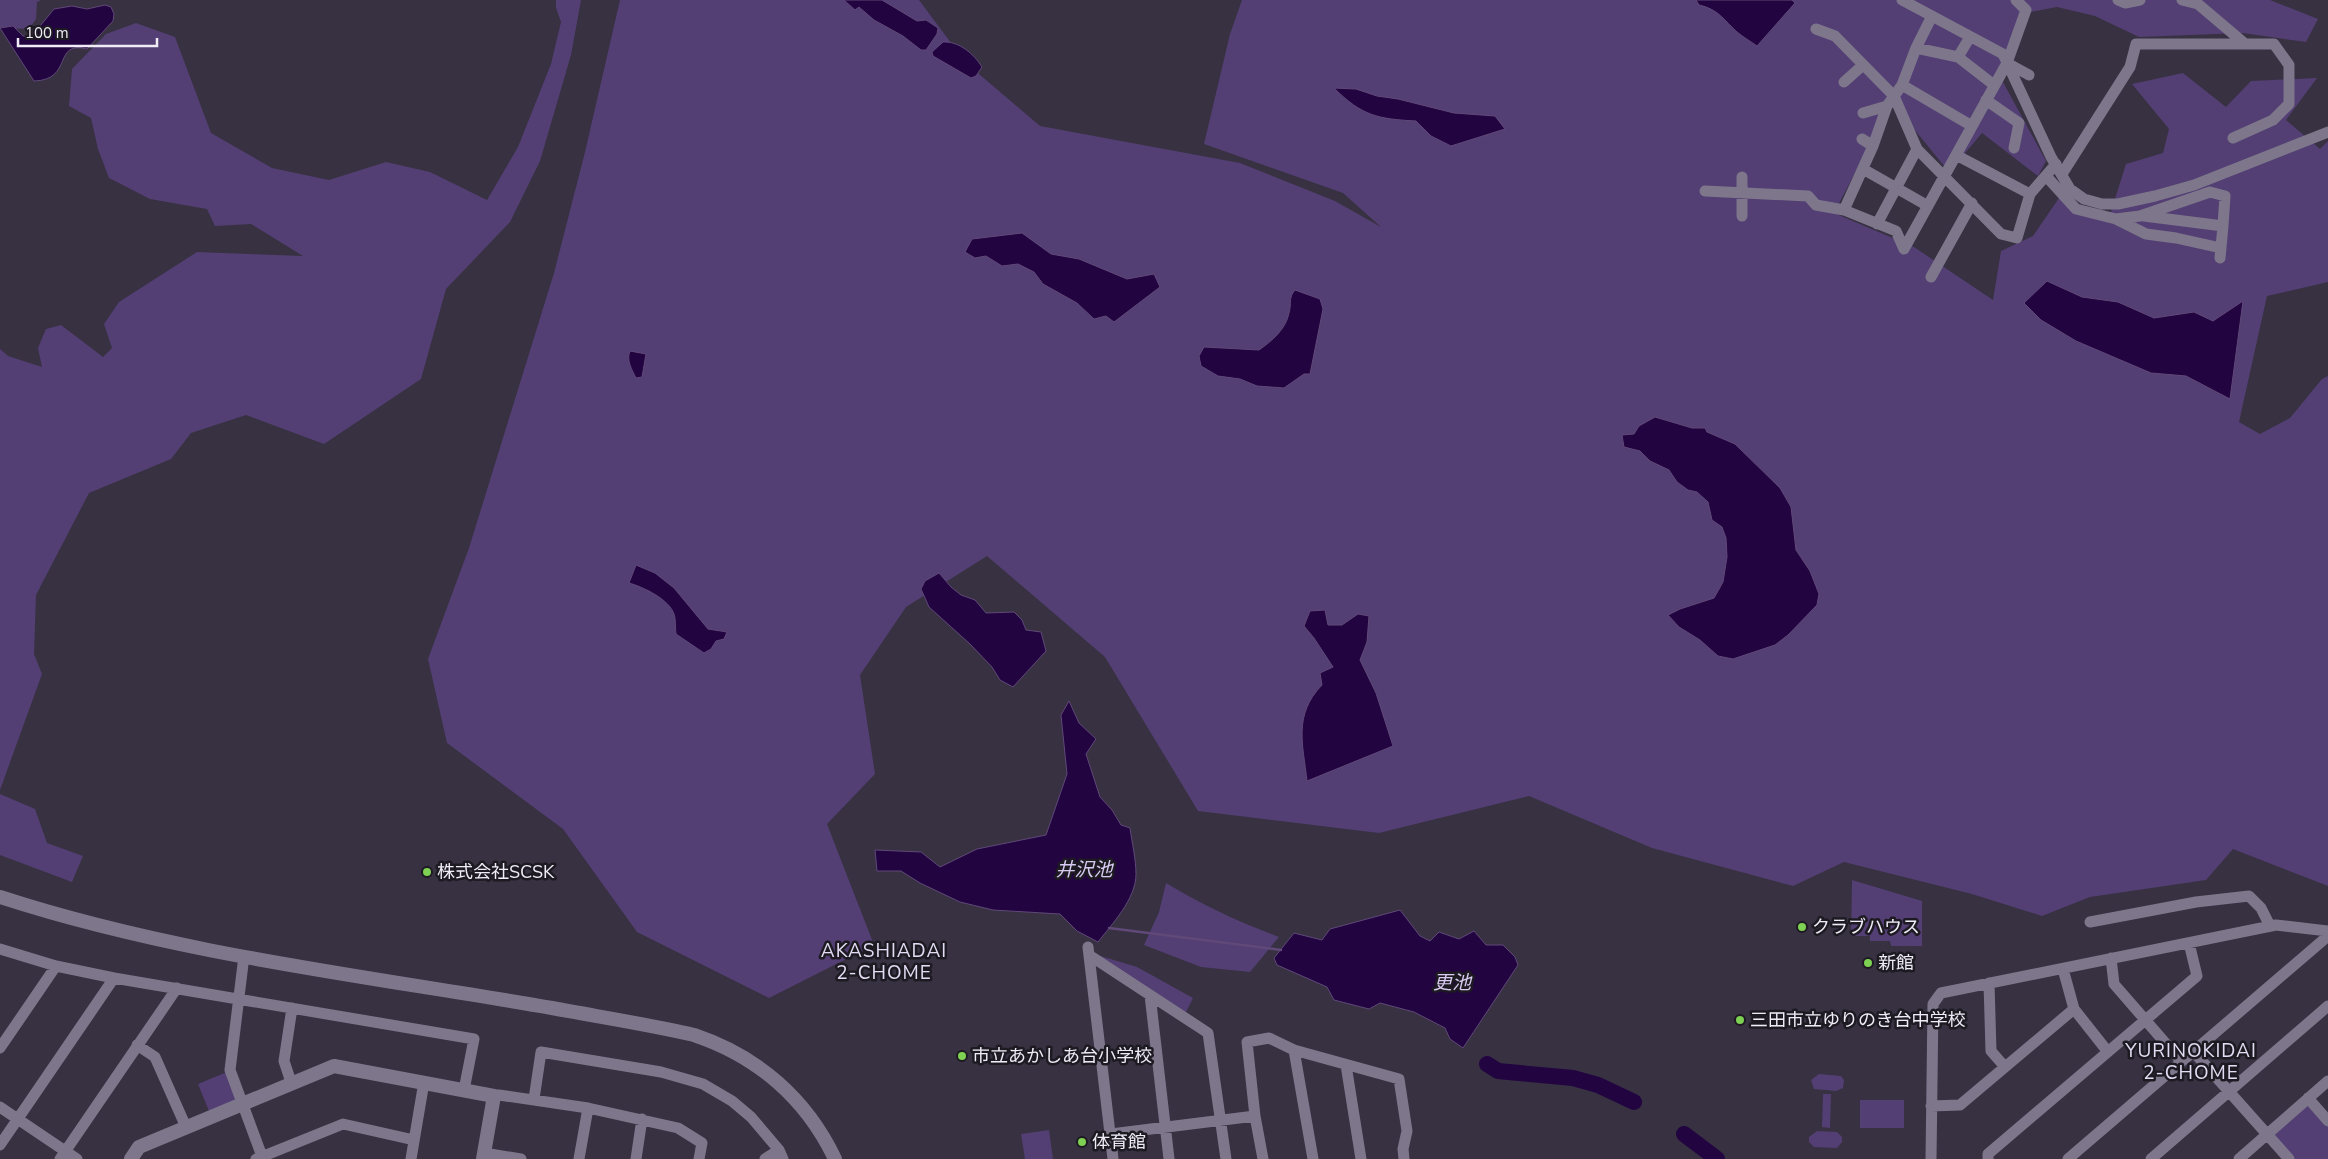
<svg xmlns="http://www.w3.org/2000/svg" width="2328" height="1159" viewBox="0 0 2328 1159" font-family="'Nunito Sans','Noto Sans JP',sans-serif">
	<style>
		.green { fill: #533f73 }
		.water { fill: #220441; stroke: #604978 }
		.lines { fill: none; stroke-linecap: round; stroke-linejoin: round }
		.stream { stroke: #604978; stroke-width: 2.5 }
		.river { stroke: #220441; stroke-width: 16 }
		.minor { stroke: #7e778c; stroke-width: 11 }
		.tertiary { stroke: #7e778c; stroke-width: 14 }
		.poi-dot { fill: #7ed153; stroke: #1d1a22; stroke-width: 2 }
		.labels { text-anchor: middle; stroke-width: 5; stroke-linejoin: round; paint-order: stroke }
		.poi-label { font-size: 18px; fill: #efebf7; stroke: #1d1a22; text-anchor: start }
		.water-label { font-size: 19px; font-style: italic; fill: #d7caf0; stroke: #1d1a22 }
		.neighbourhood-label { font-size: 19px; letter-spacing: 1px; fill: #e3dcf3; stroke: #1d1a22 }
	</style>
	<rect width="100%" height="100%" fill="#373142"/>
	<path class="green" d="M 0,0 L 41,0 L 37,2 L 36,19 L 29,29 L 0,28 Z
		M 556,0 L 581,0 L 571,55 L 540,161 L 510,222 L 446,289 L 421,379 L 324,444 L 246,415 L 191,433 L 171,459 L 89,493 L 36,595 L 34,654 L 42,674 L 0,790 L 0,349 L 8,356 L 42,367 L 38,348 L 46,329 L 61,325 L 103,357 L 112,348 L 104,324 L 119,302 L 197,252 L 303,256 L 251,224 L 215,226 L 207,209 L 150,199 L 109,178 L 98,149 L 91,118 L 69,106 L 72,69 L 106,34 L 136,23 L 175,37 L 211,133 L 272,168 L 329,180 L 386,162 L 430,172 L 487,200 L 518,147 L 551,64 L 561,22 L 556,8 Z
		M 620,0 L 919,0 L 966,63 L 1040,126 L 1240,163 L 1335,201 L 1381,227 L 1343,193 L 1204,144 L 1230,34 L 1242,0 L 2270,0 L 2318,19 L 2306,42 L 2243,33 L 2139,37 L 2095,16 L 2057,7 L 2031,12 L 1998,73 L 2046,161 L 2038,176 L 1982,133 L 1949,172 L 1892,102 L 1834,213 L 1914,247 L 1993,300 L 2001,251 L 2033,236 L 2061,195 L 2108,221 L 2126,164 L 2163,153 L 2169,129 L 2132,84 L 2183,73 L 2226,107 L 2251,81 L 2317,78 L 2286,120 L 2320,149 L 2328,141 L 2328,282 L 2267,296 L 2239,422 L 2260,434 L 2290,418 L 2322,379 L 2328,376 L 2328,886 L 2233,849 L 2206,880 L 2090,897 L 2042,916 L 1972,894 L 1844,862 L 1793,886 L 1652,848 L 1529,796 L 1379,833 L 1198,811 L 1105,657 L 987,556 L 906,607 L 860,675 L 875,774 L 827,824 L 874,945 L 769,998 L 637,932 L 563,829 L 447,743 L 428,659 L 469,548 L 554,273 L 585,152 Z
		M 0,794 L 35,809 L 47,843 L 83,856 L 72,882 L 0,855 Z
		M 1852,880 L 1922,901 L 1922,946 L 1891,946 L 1890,941 L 1870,941 L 1870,936 L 1851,936 Z
		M 1166,883 C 1202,905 1239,922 1279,937 L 1250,972 L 1201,967 L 1144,945 L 1159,912 Z
		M 1094,954 L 1137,967 L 1193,998 L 1185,1014 Z
		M 227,1072 L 242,1103 L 211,1116 L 198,1084 Z
		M 1819,1074 L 1841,1076 L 1844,1080 L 1843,1088 L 1836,1091 L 1814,1089 L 1811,1080 Z
		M 1823,1094 L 1831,1094 L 1830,1128 L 1822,1127 Z
		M 2308,1098 L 2328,1121 L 2328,1159 L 2289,1159 L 2267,1134 Z
		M 1860,1100 L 1904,1100 L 1904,1128 L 1860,1128 Z
		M 1049,1130 L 1053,1159 L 1025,1159 L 1021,1134 Z
		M 1817,1131 L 1837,1132 L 1842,1137 L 1842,1142 L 1837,1148 L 1814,1147 L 1809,1142 L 1809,1137 Z"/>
	<path class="water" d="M 844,0 L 882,0 L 917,21 L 926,20 L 938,28 L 937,34 L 926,50 L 921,50 L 903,36 L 874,20 L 859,7 L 855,10 Z
		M 1696,0 L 1792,0 L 1795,3 L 1757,46 C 1750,41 1743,37 1737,32 C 1724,20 1718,9 1699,5 Z
		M 105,5 L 111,7 L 114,14 L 113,21 L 87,49 C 52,40 74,80 34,81 L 0,28 L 13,26 L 23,36 L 31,37 L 54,9 L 72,6 L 87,9 Z
		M 943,42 C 959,41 974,54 982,67 L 976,76 L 971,78 L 933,56 L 932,52 Z
		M 1334,88 L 1356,89 L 1377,96 L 1398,99 L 1454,113 L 1495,116 L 1505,129 L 1451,146 L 1431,136 L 1416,121 C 1378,119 1362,116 1334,88 Z
		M 1022,233 L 1051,254 L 1079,259 L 1127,279 L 1154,274 L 1160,287 L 1114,322 L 1106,316 L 1094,319 L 1077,303 L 1043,284 L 1034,272 L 1018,264 L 1002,266 L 986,256 L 975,258 L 965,252 L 972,239 Z
		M 2047,281 L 2082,297 L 2118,302 L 2154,318 L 2194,312 L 2213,321 L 2243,301 L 2230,399 L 2186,376 L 2151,373 L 2076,341 L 2041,320 L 2024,303 Z
		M 1295,290 L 1320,299 L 1323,309 L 1310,374 L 1304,374 L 1284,388 L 1257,386 L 1240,379 L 1218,376 L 1201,366 L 1199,356 L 1204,347 L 1259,350 C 1272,341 1286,329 1289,313 C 1292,303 1288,298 1295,290 Z
		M 630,351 L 646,354 L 642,377 L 636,378 C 632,370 626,360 630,351 Z
		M 1655,417 L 1692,428 L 1705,428 L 1707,432 L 1735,444 L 1780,488 L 1791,507 L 1796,550 L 1810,571 L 1819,594 L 1817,605 L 1788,635 L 1775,645 L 1733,659 L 1718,656 L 1700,640 L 1679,627 L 1668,615 L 1680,609 L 1714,598 L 1723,582 L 1727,557 L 1726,538 L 1722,527 L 1712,520 L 1708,502 L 1697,492 L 1688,490 L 1677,482 L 1669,470 L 1650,461 L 1640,451 L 1624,447 L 1622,435 L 1634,434 L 1639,426 Z
		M 636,565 L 655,573 L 674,588 L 708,629 L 727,632 L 724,639 L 716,641 L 711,649 L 704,653 L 676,634 C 675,628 676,619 674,614 C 669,599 643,587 629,583 Z
		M 939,573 L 951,587 L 961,595 L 975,600 L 986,613 L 1014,612 L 1022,620 L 1026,630 L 1041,632 L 1046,651 L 1013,687 L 1000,680 L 992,667 L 970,644 L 929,607 L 921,589 L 925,581 Z
		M 1325,610 L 1328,625 L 1342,625 L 1358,614 L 1369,616 L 1367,642 L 1360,660 L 1376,693 L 1393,746 L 1307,781 C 1303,744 1293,715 1322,685 L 1320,673 L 1333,667 L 1314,638 L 1304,626 L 1310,611 Z
		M 1069,701 L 1079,723 L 1096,739 L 1086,754 L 1100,797 L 1112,810 L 1121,825 L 1130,828 C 1132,843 1136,859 1136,874 C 1136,899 1112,924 1098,942 L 1077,931 L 1060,914 L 993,910 L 960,902 L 920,883 L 901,871 L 877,871 L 875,850 L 921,852 L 940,867 L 977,849 L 1046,835 L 1067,774 L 1061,715 Z
		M 1400,910 L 1420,936 L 1430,941 L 1439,932 L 1459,939 L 1474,931 L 1486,945 L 1503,945 L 1515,957 L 1518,965 L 1463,1048 L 1450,1039 L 1445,1028 L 1414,1012 L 1380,1003 L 1369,1009 L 1334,1000 L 1327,987 L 1277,965 L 1274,958 L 1294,933 L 1322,940 L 1330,929 Z"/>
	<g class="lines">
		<path class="stream" d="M 1109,928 L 1281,950"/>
		<path class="river" d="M 1487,1064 L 1498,1071 L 1573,1078 L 1598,1085 L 1634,1102
			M 1684,1134 L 1717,1159"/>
		<path class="minor" d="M 1902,0 L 2003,54 L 2051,157 L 2070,189 L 2084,199 L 2102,204 L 2118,204 L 2155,196 L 2194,185 L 2328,132
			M 2118,0 L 2125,3 L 2140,0
			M 2182,0 L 2198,4 L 2244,43
			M 1932,16 L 1916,48 L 1902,85 L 1887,106 L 1873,146 L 1844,210 L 1896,231 L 1904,249 L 2007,63 L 2026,10 L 2016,0
			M 1816,29 L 1835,36 L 1894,96 L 1917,149 L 2001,234 L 2017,238 L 2030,194 L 2056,164
			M 1916,48 L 1958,57 L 1994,85
			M 1958,57 L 1970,37
			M 2007,63 L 2029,75
			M 1844,82 L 1863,65
			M 1902,85 L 1972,126
			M 1986,100 L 2019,123 L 2014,148
			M 1863,113 L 1887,106
			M 1862,139 L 1873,146
			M 1956,155 L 2030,194
			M 1863,169 L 1928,206
			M 2062,174 L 2130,67 L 2136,44 L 2274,44 L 2289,65 L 2289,104 L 2273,120 L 2233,138
			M 2046,176 L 2076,209 L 2116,219 L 2140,216 L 2210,192 L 2225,196 L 2223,226
			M 1742,177 L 1742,216
			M 1705,191 L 1808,196 L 1816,205 L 1844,210
			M 2144,216 L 2223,226 L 2220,258
			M 2116,219 L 2146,234 L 2176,238 L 2221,248
			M 1877,224 L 1917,149
			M 1931,277 L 1972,203
			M 2090,922 L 2196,902 L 2249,896 L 2261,908 L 2270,926
			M 1088,947 L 1113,1159
			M 0,949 L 56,966 L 114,978 L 474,1039 L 464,1090
			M 1089,955 L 1208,1033 L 1226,1159
			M 244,956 L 230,1070 L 263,1159
			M 2111,958 L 2114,984 L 2181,1061
			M 2063,969 L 2074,1009 L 2108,1052
			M 1989,983 L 1991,1051 L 2005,1067
			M 1150,995 L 1169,1159
			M 137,1045 L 155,1057 L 186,1127
			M 0,1048 L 56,966
			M 1294,1050 L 1313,1159
			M 2193,1051 L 2289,1159
			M 1346,1065 L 1361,1159
			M 291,1082 L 284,1061 L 292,1008
			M 494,1096 L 499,1095 L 588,1108 L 678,1128 L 702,1143 L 699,1159
			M 2308,1098 L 2328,1121
			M 534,1099 L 541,1052 L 661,1072 L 703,1084 L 732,1101 L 751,1117 L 779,1150 L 783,1159
			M 1931,1106 L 1960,1105 L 2074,1009
			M 0,1107 L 77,1159
			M 1111,1134 L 1255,1116
			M 0,1145 L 114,978
			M 484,1153 L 521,1159
			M 60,1159 L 177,988
			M 256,1159 L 343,1124 L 414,1140
			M 411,1159 L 424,1082
			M 579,1159 L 588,1108
			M 636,1159 L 642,1119
			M 765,1159 L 779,1150
			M 1263,1159 L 1255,1116 L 1247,1042 L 1269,1038 L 1294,1050 L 1399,1079 L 1407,1131 L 1403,1149 L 1404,1159
			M 1931,1159 L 1933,1004 L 1941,993 L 2276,925 L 2328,931
			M 1988,1159 L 1988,1154 L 2197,976 L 2189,943
			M 2068,1159 L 2328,936
			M 2151,1159 L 2328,1006
			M 2239,1159 L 2328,1081"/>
		<path class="tertiary" d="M 0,897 C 178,955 368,976 552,1008 C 600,1017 647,1024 694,1035 C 757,1056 806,1098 835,1159
			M 131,1159 L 139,1147 L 334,1066 L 494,1096 L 483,1159"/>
	</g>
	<g class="poi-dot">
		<circle cx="427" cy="872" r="5"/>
		<circle cx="1802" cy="927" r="5"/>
		<circle cx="1868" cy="963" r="5"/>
		<circle cx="1740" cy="1020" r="5"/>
		<circle cx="962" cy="1056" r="5"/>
		<circle cx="1082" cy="1142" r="5"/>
	</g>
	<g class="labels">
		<g class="poi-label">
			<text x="437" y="878">株式会社SCSK</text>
			<text x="1812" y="933">クラブハウス</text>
			<text x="1878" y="969">新館</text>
			<text x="1750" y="1026">三田市立ゆりのき台中学校</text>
			<text x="972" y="1062">市立あかしあ台小学校</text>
			<text x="1092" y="1148">体育館</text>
		</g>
		<g class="water-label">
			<text x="1084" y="876">井沢池</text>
			<text x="1452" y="989">更池</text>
		</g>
		<g class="neighbourhood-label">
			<text x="884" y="957">AKASHIADAI<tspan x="884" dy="22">2-CHOME</tspan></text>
			<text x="2191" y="1057">YURINOKIDAI<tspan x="2191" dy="22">2-CHOME</tspan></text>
		</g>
	</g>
	<path d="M18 38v8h139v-8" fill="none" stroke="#efebf7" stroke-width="2.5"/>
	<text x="25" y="38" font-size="15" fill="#efebf7" stroke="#1d1a22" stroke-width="4" paint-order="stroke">100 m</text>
</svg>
